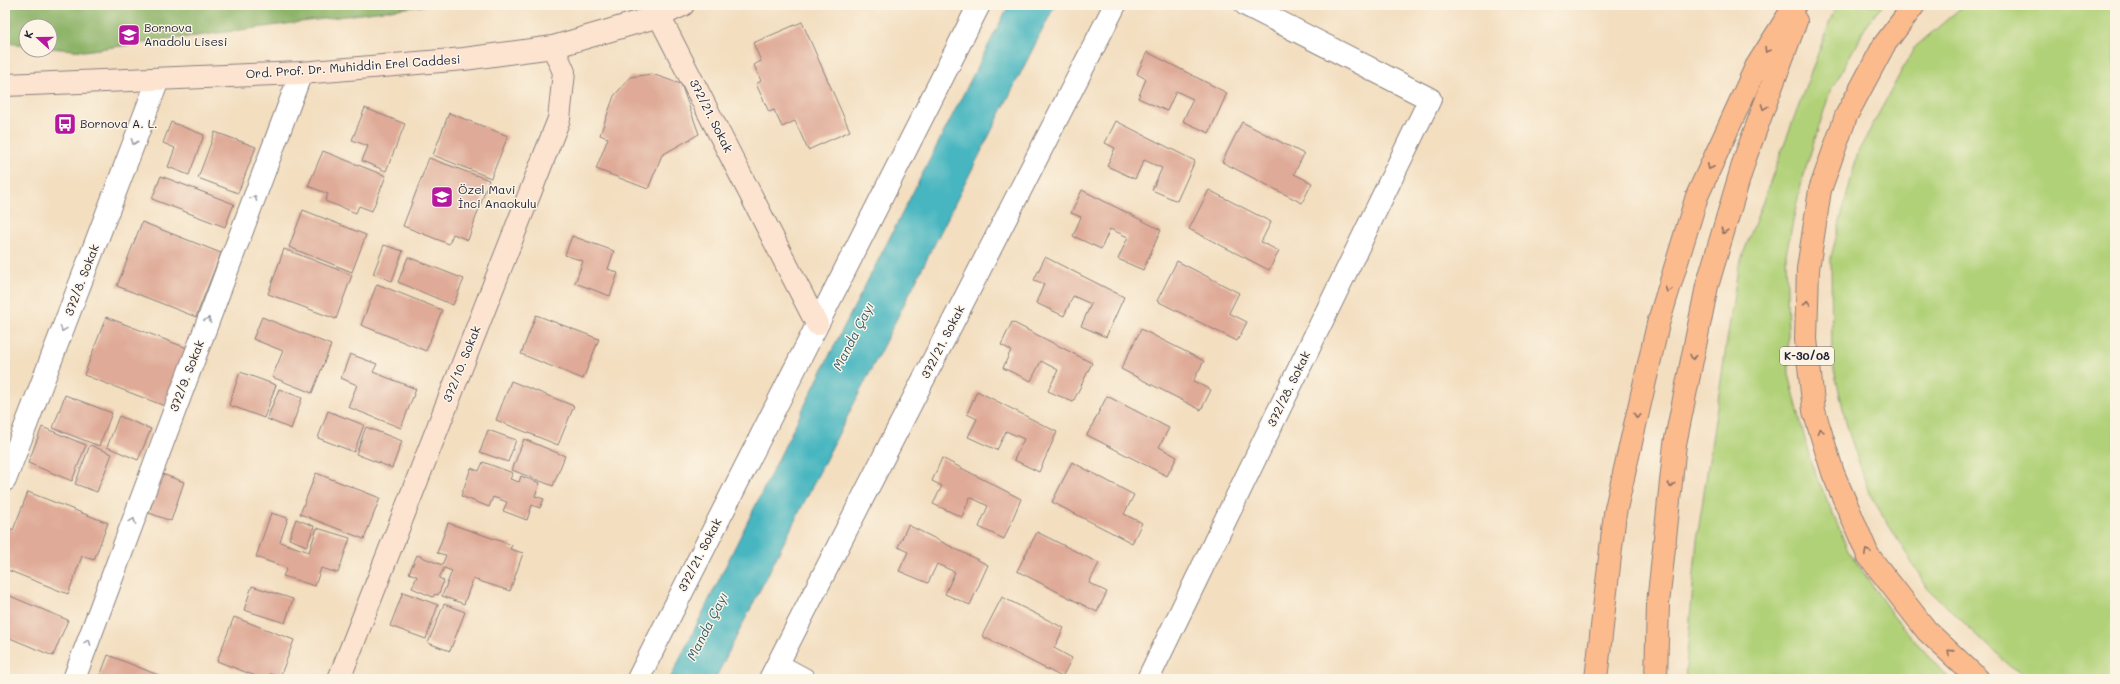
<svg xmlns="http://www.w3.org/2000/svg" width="2120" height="684" viewBox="0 0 2120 684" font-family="Mali,sans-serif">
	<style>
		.green { fill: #b1d178; stroke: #6a7a5a }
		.forest { fill: #8cb368; stroke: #576a52 }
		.water { fill: #47b6c0; stroke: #346c7e }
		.building { fill: #dfaa97 }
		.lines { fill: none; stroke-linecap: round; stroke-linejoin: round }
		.street-casing { stroke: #8a807e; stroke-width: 24 }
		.secondary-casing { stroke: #8a807e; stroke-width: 24 }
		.highway-casing { stroke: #8a807e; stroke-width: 24 }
		.street { stroke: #fff; stroke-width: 22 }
		.secondary { stroke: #fde4d1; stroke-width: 22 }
		.highway { stroke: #fbbb8d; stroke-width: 22 }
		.oneway { stroke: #8e6e64 }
		.oneway2 { stroke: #9c9ca7 }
		.labels { text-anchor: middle; stroke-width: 3; stroke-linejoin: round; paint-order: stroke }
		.shield { fill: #fcf5e5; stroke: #63616e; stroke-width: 1 }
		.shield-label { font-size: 11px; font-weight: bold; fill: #22223b }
		.poi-label { font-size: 12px; fill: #22223b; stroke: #fcf5e5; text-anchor: start }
		.street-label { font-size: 12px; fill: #22223b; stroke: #fcf5e5 }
		.water-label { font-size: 13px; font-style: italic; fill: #315d70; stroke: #fcf5e5 }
	</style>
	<rect width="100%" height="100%" fill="#fcf5e5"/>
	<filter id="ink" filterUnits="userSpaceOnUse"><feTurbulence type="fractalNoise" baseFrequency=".025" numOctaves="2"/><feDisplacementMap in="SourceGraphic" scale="8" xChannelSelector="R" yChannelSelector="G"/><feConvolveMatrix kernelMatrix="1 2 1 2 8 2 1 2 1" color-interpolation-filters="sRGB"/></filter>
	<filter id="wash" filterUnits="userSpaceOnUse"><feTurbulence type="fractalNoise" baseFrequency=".012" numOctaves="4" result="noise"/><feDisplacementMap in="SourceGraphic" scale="16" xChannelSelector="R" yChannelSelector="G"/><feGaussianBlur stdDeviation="0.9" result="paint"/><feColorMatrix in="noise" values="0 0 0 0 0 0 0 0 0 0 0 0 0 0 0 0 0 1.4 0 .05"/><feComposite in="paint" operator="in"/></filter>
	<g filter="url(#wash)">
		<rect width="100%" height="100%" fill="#f3dec0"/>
		<path class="green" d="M 1836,5 L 1883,5 L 1867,24 L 1829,95 L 1802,180 L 1786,254 L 1789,374 L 1810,460 L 1848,550 L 1894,617 L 1949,679 L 1685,679 L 1697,539 L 1738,268 Z
			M 1964,5 L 2115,5 L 2115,679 L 2031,679 L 2009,665 L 1928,589 L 1869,493 L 1848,430 L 1832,361 L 1831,257 L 1858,152 L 1914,48 Z"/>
		<path class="forest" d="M 5,5 L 428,5 L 84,51 L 50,48 L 50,26 L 26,26 L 26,45 L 5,43 Z"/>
		<path class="water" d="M 1009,5 L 1055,5 L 715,679 L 670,679 L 831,352 Z"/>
		<g id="blocks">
			<path class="building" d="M 802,22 L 850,131 L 808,150 L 795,121 L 782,127 L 774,110 L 769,112 L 756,84 L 761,81 L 754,65 L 761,61 L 753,43 Z
				M 1147,52 L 1227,93 L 1209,133 L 1183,121 L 1193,99 L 1176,91 L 1167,111 L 1138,98 L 1146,79 L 1137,74 Z
				M 652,74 L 681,84 L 699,134 L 662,155 L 648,189 L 596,169 L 608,138 L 600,135 L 614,96 L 630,77 Z
				M 365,108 L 405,124 L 386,171 L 362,161 L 368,146 L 352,140 Z
				M 449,113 L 508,136 L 491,178 L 433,155 Z
				M 1116,121 L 1195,161 L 1177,201 L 1152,190 L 1162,168 L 1144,160 L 1135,179 L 1107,166 L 1115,148 L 1105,143 Z
				M 171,122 L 204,135 L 189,175 L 168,167 L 175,148 L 163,143 Z
				M 1242,122 L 1304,154 L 1294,174 L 1312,183 L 1302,203 L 1222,162 Z
				M 215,132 L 256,147 L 238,193 L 198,178 Z
				M 323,151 L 386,176 L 372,211 L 359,206 L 356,213 L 325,201 L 328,194 L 308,186 Z
				M 429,158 L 489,180 L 468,240 L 453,234 L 449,244 L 403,226 Z
				M 161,176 L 234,204 L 225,227 L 152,199 Z
				M 1082,190 L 1161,230 L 1143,270 L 1118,259 L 1128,237 L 1110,229 L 1101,249 L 1073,236 L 1081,217 L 1071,213 Z
				M 1209,190 L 1271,222 L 1261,242 L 1279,251 L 1269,270 L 1189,229 Z
				M 303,210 L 366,235 L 352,272 L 289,247 Z
				M 142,222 L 221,253 L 196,317 L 117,286 Z
				M 572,236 L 614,251 L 608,269 L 618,273 L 610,296 L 575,283 L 583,261 L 565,255 Z
				M 384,245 L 403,251 L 392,281 L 373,274 Z
				M 284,249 L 352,275 L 336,319 L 268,294 Z
				M 408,257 L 464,279 L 453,305 L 398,282 Z
				M 1045,257 L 1124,297 L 1106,337 L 1081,326 L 1091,304 L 1073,296 L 1064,316 L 1036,303 L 1044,284 L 1034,280 Z
				M 1177,261 L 1239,293 L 1229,313 L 1247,322 L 1237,341 L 1157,301 Z
				M 377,284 L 442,310 L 426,351 L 361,325 Z
				M 536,315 L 599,339 L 583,379 L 521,354 Z
				M 106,317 L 187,348 L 165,406 L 84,375 Z
				M 262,317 L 331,345 L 312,393 L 272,377 L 283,351 L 253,339 Z
				M 1012,322 L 1092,363 L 1073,402 L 1048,391 L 1058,370 L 1041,361 L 1031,381 L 1003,368 L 1011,350 L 1001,345 Z
				M 1141,329 L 1204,361 L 1193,381 L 1211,390 L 1201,410 L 1121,369 Z
				M 350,354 L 377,364 L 373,372 L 416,389 L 401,428 L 348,407 L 357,385 L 341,378 Z
				M 240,372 L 276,385 L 264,418 L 229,405 Z
				M 511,381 L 574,406 L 558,445 L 496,420 Z
				M 279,389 L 302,398 L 291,429 L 267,419 Z
				M 977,391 L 1057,432 L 1039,472 L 1014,460 L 1024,439 L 1006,431 L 997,450 L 968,437 L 977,419 L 967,414 Z
				M 65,395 L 112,413 L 99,446 L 53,428 Z
				M 1107,396 L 1169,428 L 1159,447 L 1177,457 L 1167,476 L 1087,435 Z
				M 328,411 L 364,425 L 354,452 L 318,438 Z
				M 119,416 L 151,429 L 138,460 L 107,447 Z
				M 42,427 L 86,445 L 72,481 L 28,463 Z
				M 366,427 L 402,441 L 392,468 L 356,454 Z
				M 488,430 L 516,440 L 508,462 L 480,452 Z
				M 524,439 L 565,456 L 553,486 L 512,470 Z
				M 90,445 L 112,454 L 97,492 L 75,484 Z
				M 942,458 L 1021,499 L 1004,539 L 979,527 L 988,506 L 970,497 L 962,517 L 933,504 L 942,486 L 932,481 Z
				M 483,462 L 513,473 L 510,479 L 519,482 L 521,476 L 540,483 L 535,496 L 544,499 L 540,508 L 532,505 L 527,520 L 503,511 L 507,502 L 493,497 L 489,507 L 461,496 L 471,468 L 479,471 Z
				M 1072,462 L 1134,495 L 1124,514 L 1142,523 L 1132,543 L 1052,502 Z
				M 316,473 L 380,498 L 364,539 L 300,514 Z
				M 162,474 L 184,482 L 171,521 L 149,513 Z
				M 28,492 L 108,523 L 94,560 L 82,556 L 68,594 L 5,569 L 5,534 L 8,527 L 13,530 Z
				M 271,513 L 288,518 L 280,542 L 309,552 L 317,528 L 350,538 L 338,573 L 321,568 L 315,586 L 283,576 L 287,568 L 256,557 Z
				M 296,519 L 314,526 L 307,546 L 289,539 Z
				M 448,523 L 512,545 L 510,549 L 523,553 L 510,591 L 473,579 L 464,604 L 442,596 L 452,571 L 444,568 L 439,578 L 444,581 L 438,595 L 435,594 L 433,597 L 412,588 L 417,576 L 409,573 L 417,555 L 442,565 L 446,555 L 437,553 Z
				M 908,525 L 988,565 L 970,605 L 945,594 L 955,572 L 937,564 L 928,583 L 899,571 L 908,552 L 898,547 Z
				M 1037,532 L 1099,563 L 1089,583 L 1107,592 L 1097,612 L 1017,571 Z
				M 252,586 L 293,599 L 285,623 L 244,610 Z
				M 403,592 L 438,605 L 426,639 L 390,626 Z
				M 5,594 L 68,620 L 53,656 L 5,636 Z
				M 1002,597 L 1064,628 L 1054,648 L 1072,658 L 1062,677 L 982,636 Z
				M 444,604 L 465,612 L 450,651 L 428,643 Z
				M 234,617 L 294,640 L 280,677 L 270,674 L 268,679 L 263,679 L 217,661 Z
				M 108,655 L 168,679 L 99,679 Z"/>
		</g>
	</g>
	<g filter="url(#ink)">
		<use href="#blocks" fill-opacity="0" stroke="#8a807e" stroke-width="1"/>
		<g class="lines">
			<g class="street-casing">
				<path id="street" d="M 5,480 L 158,80
					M 778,665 L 804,679
					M 74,679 L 301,73
					M 638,679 L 979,5
					M 770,679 L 1115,5
					M 1148,679 L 1430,99 L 1246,5"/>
			</g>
			<g class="secondary-casing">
				<path id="secondary" d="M 659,16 L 817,324
					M 5,85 L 301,73 L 464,59 L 553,47 L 659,16 L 683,5
					M 339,679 L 559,119 L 564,72 L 553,47"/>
			</g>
			<g class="highway-casing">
				<path id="highway" d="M 1914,5 L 1884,45 L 1846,116 L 1820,190 L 1808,269 L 1806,339 L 1814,411 L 1833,473 L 1868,555 L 1927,631 L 1978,679
					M 1596,679 L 1615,513 L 1658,324 L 1697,196 L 1756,67 L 1795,5
					M 1656,679 L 1658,604 L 1675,444 L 1707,286 L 1745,158 L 1796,21"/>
			</g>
			<use href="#street" class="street"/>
			<use href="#secondary" class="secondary"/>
			<use href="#highway" class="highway"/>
		</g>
		<defs><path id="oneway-chevron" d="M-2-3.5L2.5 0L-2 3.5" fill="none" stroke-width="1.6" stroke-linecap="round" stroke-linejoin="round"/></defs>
		<g class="oneway">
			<use href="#oneway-chevron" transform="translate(1767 50) rotate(122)"/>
			<use href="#oneway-chevron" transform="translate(1764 107) rotate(110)"/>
			<use href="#oneway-chevron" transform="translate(1710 167) rotate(115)"/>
			<use href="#oneway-chevron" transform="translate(1724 231) rotate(107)"/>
			<use href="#oneway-chevron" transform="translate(1668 290) rotate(107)"/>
			<use href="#oneway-chevron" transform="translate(1807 303) rotate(-88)"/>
			<use href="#oneway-chevron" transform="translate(1693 357) rotate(101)"/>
			<use href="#oneway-chevron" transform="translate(1637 416) rotate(103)"/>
			<use href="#oneway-chevron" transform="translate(1820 431) rotate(-107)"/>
			<use href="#oneway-chevron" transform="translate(1671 485) rotate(96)"/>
			<use href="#oneway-chevron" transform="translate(1867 552) rotate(-118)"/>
			<use href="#oneway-chevron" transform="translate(1950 652) rotate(-136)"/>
		</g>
		<g class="oneway2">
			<use href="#oneway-chevron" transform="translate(134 142) rotate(111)"/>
			<use href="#oneway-chevron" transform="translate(254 198) rotate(-69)"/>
			<use href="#oneway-chevron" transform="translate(208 320) rotate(-69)"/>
			<use href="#oneway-chevron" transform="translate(63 329) rotate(111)"/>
			<use href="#oneway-chevron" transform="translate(133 521) rotate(-69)"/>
			<use href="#oneway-chevron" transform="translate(88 642) rotate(-70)"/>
		</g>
	</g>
	<defs>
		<g id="school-square" transform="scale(1.15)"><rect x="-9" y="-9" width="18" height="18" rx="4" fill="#b5179e" stroke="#fcf5e5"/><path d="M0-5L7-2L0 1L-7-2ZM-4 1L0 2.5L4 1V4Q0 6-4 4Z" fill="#fff"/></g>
		<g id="bus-square" transform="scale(1.15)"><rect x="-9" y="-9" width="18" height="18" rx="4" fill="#b5179e" stroke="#fcf5e5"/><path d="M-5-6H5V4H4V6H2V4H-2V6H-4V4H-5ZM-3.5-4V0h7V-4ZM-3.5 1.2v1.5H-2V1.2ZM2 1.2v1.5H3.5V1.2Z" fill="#fff"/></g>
	</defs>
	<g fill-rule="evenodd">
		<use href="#school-square" x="129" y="35"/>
		<use href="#bus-square" x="65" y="124"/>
		<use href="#school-square" x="442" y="197"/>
	</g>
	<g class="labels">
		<rect class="shield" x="1780" y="347" width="54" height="18" rx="3"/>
		<g class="shield-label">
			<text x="1807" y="360">K-30/08</text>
		</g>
		<g class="poi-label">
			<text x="144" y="32">Bornova<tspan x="144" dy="14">Anadolu Lisesi</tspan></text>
			<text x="80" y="128">Bornova A. L.</text>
			<text x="458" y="194">Özel Mavi<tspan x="458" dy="14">İnci Anaokulu</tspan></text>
		</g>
		<g class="street-label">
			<text transform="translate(353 67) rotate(-4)" y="4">Ord. Prof. Dr. Muhiddin Erel Caddesi</text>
			<text transform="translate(711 116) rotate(63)" y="4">372/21. Sokak</text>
			<text transform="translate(82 280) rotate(-69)" y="4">372/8. Sokak</text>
			<text transform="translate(943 342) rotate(-63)" y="4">372/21. Sokak</text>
			<text transform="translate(462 364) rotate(-68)" y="4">372/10. Sokak</text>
			<text transform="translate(187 376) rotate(-69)" y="4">372/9. Sokak</text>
			<text transform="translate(1289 389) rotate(-64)" y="4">372/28. Sokak</text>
			<text transform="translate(700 555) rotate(-63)" y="4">372/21. Sokak</text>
		</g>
		<g class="water-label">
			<text transform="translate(853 336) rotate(-63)" y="5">Manda Çayı</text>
			<text transform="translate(707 626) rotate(-63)" y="5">Manda Çayı</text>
		</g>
	</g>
	<rect width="2120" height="684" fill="none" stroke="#fcf5e5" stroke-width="20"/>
	<g transform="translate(38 38) rotate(291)"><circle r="19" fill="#fcf5e5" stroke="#a5a1a1"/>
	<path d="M0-3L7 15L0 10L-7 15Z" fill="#b5179e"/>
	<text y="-6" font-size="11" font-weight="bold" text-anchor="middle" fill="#22223b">K</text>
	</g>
</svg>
